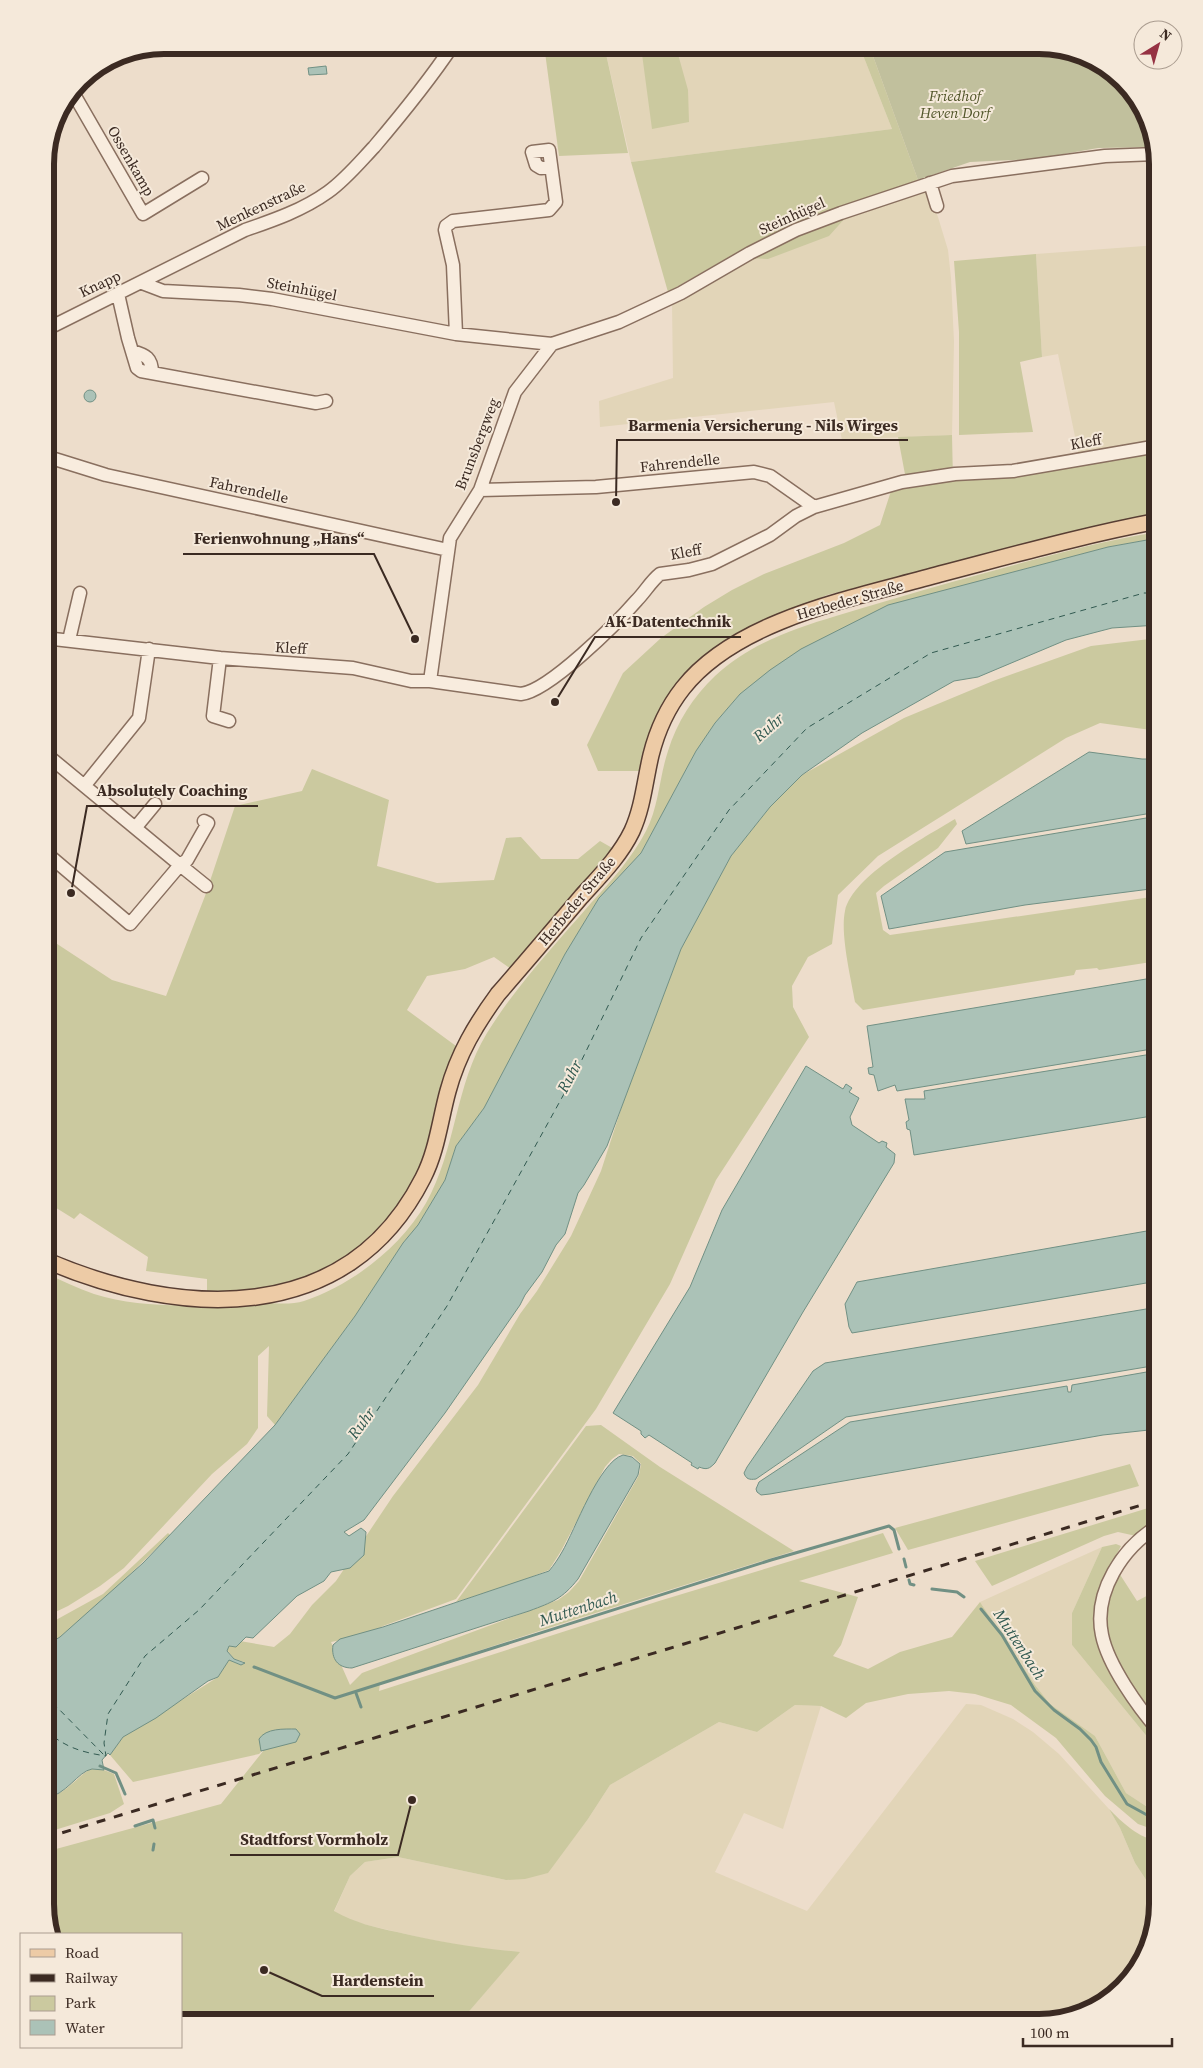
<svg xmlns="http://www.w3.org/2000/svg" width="1203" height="2068" viewBox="0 0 1203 2068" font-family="'Source Serif 4',serif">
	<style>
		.farmland { fill: #e2d5b8 }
		.green { fill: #cbc99f }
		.cemetery { fill: #c1c09d }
		.water { fill: #abc2b7; stroke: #719084 }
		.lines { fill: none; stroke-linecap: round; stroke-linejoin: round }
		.stream { stroke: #719084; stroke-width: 3 }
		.ferry { stroke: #325a51; stroke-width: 1; stroke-dasharray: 6 5; stroke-linecap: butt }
		.minor-casing { stroke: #896f5f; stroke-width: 15 }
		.major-casing { stroke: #583e33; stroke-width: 18 }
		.minor { stroke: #f8ecde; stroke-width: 12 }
		.major { stroke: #edcba6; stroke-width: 15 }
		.rail { stroke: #3b2a22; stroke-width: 3; stroke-dasharray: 9 9; stroke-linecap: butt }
		.labels { text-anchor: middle; stroke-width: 4; stroke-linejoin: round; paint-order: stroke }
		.park-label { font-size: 15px; font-style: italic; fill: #52562a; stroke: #f5e9da }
		.street-label { font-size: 15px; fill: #3b2a22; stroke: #f5e9da }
		.water-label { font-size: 16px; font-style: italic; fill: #325a51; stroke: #f5e9da }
		.rim { fill: none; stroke: #3b2a22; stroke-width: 6 }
		.leader { fill: none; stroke: #3b2a22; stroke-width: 2 }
		.callout-dot { fill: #3b2a22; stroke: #f5e9da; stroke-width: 2 }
		.callout-label { font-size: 16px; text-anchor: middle; font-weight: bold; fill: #3b2a22; stroke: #f5e9da; stroke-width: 4; stroke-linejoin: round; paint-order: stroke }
	</style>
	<rect width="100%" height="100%" fill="#edddcb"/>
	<path class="farmland" d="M 604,45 L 859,45 L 892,129 L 631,162 Z
		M 927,189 L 938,217 L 948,250 L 951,278 L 954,342 L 952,435 L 842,440 L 834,402 L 600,427 L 599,401 L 673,378 L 672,303 L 749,258 L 847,216 Z
		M 1158,245 L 1158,442 L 1079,456 L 1058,354 L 1042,357 L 1036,254 Z
		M 1102,1547 L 1072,1613 L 1072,1645 L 1158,1750 L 1158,1814 L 1126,1793 L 1095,1736 L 1050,1704 L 1035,1685 L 980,1602 Z
		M 966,1704 L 981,1705 L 1013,1719 L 1033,1732 L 1059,1754 L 1109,1809 L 1120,1828 L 1135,1863 L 1158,1898 L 1158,1905 L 1138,1970 L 1092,2011 L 1040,2023 L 459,2023 L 519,1952 L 476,1948 L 427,1939 L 354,1922 L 334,1912 L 350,1876 L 365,1862 L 398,1857 L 506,1880 L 547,1873 L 588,1819 L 610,1785 L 719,1722 L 757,1732 L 795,1705 L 821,1706 L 783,1829 L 744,1813 L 715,1872 L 807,1911 Z"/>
	<path class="green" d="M 544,45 L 604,45 L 628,153 L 559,156 Z
		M 859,45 L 869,45 L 918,180 L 794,225 L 748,246 L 668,292 L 631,162 L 892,129 Z
		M 676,47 L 688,90 L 689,122 L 652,129 L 642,54 Z
		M 847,216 L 829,236 L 768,259 L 749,258 L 801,234 Z
		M 1036,254 L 1042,357 L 1020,362 L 1033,432 L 959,435 L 959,332 L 954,261 Z
		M 952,435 L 953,481 L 1013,476 L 1158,451 L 1158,514 L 1070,533 L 827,595 L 756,625 L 699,659 L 664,702 L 647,741 L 641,771 L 598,771 L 587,745 L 623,673 L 661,638 L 704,607 L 732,590 L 764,574 L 844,543 L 880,525 L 891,491 L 907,485 L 898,437 Z
		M 1158,532 L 1158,538 L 1108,547 L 984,580 L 740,694 L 715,723 L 696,751 L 641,853 L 599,898 L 565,954 L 484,1108 L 456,1146 L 445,1180 L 418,1225 L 403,1243 L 355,1316 L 275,1425 L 267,1416 L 269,1346 L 258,1356 L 258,1428 L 247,1444 L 212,1474 L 124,1568 L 100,1586 L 68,1606 L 45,1617 L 45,1273 C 61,1280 77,1288 94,1294 C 144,1310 200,1305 252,1303 C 268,1302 289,1306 304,1301 C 352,1285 401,1247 426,1203 C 456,1150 455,1085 487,1033 C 516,986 555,945 591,903 C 611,881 632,858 646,831 C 659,806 659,778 668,751 C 677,722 693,697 715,676 C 749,644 793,629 836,616 C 875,604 913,593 952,582 C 1020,564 1088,543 1158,532 Z
		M 1158,638 L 1158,731 L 1100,723 L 1066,738 L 878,856 L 838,895 L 832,944 L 808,957 L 792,986 L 793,1007 L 809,1037 L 716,1180 L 670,1284 L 596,1409 L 456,1599 L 383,1626 L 366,1635 L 331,1642 L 350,1685 L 362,1673 L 558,1600 L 569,1592 L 579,1581 L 639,1475 L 641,1464 L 633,1456 L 619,1454 L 612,1459 L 605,1467 L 561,1551 L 549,1570 L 510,1585 L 456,1602 L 586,1426 L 601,1425 L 660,1467 L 794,1551 L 573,1620 L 380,1683 L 379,1691 L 659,1601 L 883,1533 L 893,1553 L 799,1581 L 858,1597 L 841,1645 L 833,1656 L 868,1669 L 900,1652 L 952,1637 L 980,1602 L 1035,1685 L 1050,1704 L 1095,1736 L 1126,1793 L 1158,1814 L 1158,1831 L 1138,1824 L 1105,1796 L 1056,1738 L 1011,1705 L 975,1694 L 949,1691 L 908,1694 L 866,1703 L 846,1718 L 821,1706 L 795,1705 L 757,1732 L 719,1722 L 610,1785 L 588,1819 L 548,1873 L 525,1879 L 506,1880 L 398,1857 L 365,1862 L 350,1876 L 334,1911 C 356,1923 373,1927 397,1932 C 438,1942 478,1948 520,1952 L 459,2023 L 181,2023 L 181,1934 L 52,1934 L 45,1905 L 45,1852 L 221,1804 L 268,1745 L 259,1754 L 133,1782 L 110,1755 L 123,1737 L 218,1677 L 229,1660 L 241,1665 L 244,1662 L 234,1659 L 227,1650 L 229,1646 L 236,1647 L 240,1641 L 274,1647 L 290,1634 L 312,1605 L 336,1581 L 393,1496 L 478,1385 L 520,1314 L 537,1291 L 571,1236 L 601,1171 L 624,1100 L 681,949 L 731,856 L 770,807 L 802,775 L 904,718 L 993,681 L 1091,646 Z
		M 312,769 L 389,800 L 377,866 L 437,883 L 494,880 L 506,838 L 521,837 L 541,859 L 578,859 L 600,841 L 614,849 L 511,969 L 494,957 L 465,969 L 427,976 L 407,1010 L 456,1046 C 451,1060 446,1073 442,1086 C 435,1111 431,1136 423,1160 C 402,1218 350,1267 291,1283 C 264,1291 235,1291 207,1292 L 207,1279 L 146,1271 L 148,1257 L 80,1213 L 74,1219 L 45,1201 L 45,936 L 112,980 L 166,996 L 205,896 L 235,806 L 302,791 Z
		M 955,819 L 957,824 L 938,848 L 884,886 L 876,893 L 883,930 L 890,935 L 1158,896 L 1158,961 L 1099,970 L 1097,968 L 1076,970 L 1074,975 L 863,1010 L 855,1002 C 851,978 840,934 845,911 C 853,875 924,838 955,819 Z
		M 1130,1464 L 1139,1486 L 908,1550 L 895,1528 Z
		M 1158,1505 L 1158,1521 L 1136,1536 L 1118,1532 L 1104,1536 L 992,1586 L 975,1561 Z
		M 168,1533 L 170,1535 L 116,1588 L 60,1637 L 45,1646 L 45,1626 L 103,1594 Z
		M 1116,1544 L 1121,1546 L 1110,1567 L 1099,1596 L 1094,1612 L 1095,1630 L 1104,1658 L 1158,1735 L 1158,1750 L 1072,1645 L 1072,1613 L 1102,1547 Z
		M 1119,1573 L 1137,1601 L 1158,1590 L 1158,1724 C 1137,1692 1094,1642 1107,1602 C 1110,1592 1115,1583 1119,1573 Z
		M 90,1769 L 104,1770 L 114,1774 L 124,1804 L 110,1813 L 45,1833 L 45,1798 C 64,1796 76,1778 90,1769 Z
		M 1109,1809 C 1121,1821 1140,1840 1158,1840 L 1158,1898 L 1135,1863 L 1120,1828 Z"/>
	<path class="cemetery" d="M 869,45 L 1048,45 L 1106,65 L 1146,111 L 1154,147 L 1098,148 L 1035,159 L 970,162 L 918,180 Z"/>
	<path class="water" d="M 326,66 L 327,74 L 309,75 L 308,68 Z
		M84 396a6 6 0 1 1 12 0a6 6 0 1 1-12 0Z
		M 1158,538 L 1158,625 L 1112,628 L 1066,640 L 978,677 L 954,681 L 862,733 L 802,775 L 770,807 L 731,856 L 681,949 L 607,1146 L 584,1185 L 578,1193 L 565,1234 L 556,1245 L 542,1272 L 525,1295 L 520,1305 L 445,1413 L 364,1520 L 344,1532 L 349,1536 L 361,1528 L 366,1532 L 364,1555 L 350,1568 L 331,1572 L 324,1581 L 297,1596 L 253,1638 L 246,1637 L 236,1647 L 229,1646 L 227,1651 L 234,1659 L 245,1663 L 241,1665 L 229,1660 L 218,1677 L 208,1681 L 156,1718 L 123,1737 L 110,1755 L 108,1753 L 102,1760 L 104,1770 C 100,1770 96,1769 92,1769 C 78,1771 66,1796 45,1798 L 45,1646 L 60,1637 L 143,1563 L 275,1425 L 355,1316 L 403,1243 L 418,1225 L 445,1180 L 456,1146 L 484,1108 L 565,954 L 599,898 L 641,853 L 696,751 L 715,723 L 740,694 L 770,670 L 801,649 L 888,605 L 1108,547 Z
		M 1089,752 L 1142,759 L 1158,759 L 1158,812 L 966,844 L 962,831 Z
		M 1158,816 L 1158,888 L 1025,905 L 889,929 L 881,896 L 945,852 Z
		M 1158,977 L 1158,1048 L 897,1091 L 895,1085 L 878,1091 L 874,1075 L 869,1074 L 868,1068 L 873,1067 L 867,1026 Z
		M 1158,1053 L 1158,1115 L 914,1155 L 910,1130 L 907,1129 L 906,1122 L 909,1120 L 905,1099 L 925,1099 L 924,1091 Z
		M 806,1066 L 843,1089 L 846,1084 L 852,1088 L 849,1092 L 859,1098 L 850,1117 L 852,1125 L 879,1143 L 882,1141 L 887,1143 L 886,1147 L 895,1154 L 894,1163 L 803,1312 L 715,1463 C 709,1469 707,1470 699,1467 L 698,1469 L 691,1465 L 692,1463 L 649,1435 L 645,1438 L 641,1434 L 641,1431 L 613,1413 L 690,1287 L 722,1210 Z
		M 1158,1229 L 1158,1281 L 852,1333 L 849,1327 L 845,1304 L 857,1282 Z
		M 1158,1307 L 1158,1365 L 846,1417 L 756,1479 C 749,1480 746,1479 744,1473 L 747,1467 L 813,1371 L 825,1363 Z
		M 1158,1370 L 1158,1429 L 1103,1435 L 770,1494 L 761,1495 L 757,1492 L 756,1489 L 759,1482 L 850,1422 L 1067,1386 L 1068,1392 L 1071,1392 L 1072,1385 Z
		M 623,1455 L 632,1457 L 640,1464 L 638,1475 L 578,1579 C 562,1599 553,1602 529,1611 L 352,1668 C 338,1668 331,1659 333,1645 L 340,1639 L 383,1627 L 549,1571 C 554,1565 558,1559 562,1552 C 575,1530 599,1462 623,1455 Z
		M 296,1729 L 300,1734 L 296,1742 L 261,1751 L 259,1739 C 266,1728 284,1729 296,1729 Z"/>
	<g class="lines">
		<path class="stream" d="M 904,1559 L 906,1567
			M 909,1580 L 910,1584 L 914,1585
			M 932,1589 L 957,1592 L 964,1597
			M 981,1609 L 1002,1635 L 1035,1691 L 1054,1710 L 1080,1729 L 1091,1740 L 1096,1747 L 1101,1762 L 1127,1804 L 1158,1821
			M 254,1667 L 335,1698 L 771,1560 L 889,1526 L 894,1530 L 899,1549
			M 356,1693 L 361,1707
			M 100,1766 L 116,1773 L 125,1794
			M 135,1826 L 153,1820 L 155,1828
			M 153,1850 L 154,1844"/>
		<path class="ferry" d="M 45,1695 L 105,1756
			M 45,1730 C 65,1747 80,1752 106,1756 L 104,1743 L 108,1714 L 145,1656 L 199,1610 L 348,1454 L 447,1306 L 575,1074 L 641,938 L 729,810 L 807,728 L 931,653 L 1144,593 L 1158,593"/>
		<g class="minor-casing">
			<path id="minor" d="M 79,80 L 81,79
				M 72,91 L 143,214 L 202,178
				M 930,183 L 937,206
				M 142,283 L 163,291 L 239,295 L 272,299 L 456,334 L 552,344 L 619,322 L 681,293 L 750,253 L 796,230 L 841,213 L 952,176 L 1105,156 L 1156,154
				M 118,294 L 128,338 L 137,368 L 141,371 L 316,403 L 326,401
				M 45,330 L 245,230 C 274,220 303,210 328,192 C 345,180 359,163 374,147 C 402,114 429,81 453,45
				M 456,334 L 453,265 L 445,230 L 446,226 L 453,221 L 549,210 L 556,202 L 549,150 L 532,152 L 536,165 L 541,168 L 551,167
				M 132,351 C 146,355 152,358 152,373
				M 45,456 L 106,475 L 448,550
				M 480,490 L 596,487 L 754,472 L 770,476 L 814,507
				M 45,638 L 220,658 L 353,668 L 411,681 L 430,681 L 521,694 C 549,691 617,623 637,600 C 645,592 651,581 660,574 L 689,570 L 712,564 L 770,535 L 796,516 L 814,507 L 902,482 L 955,474 L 1013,471 L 1158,446
				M 69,640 L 80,593
				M 220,658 L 213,716 L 229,721
				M 430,681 L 450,538 L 480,490 L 515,392 L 552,344
				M 85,785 L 139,718 L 149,649
				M 204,821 L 208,823 L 187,860 L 180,865 L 206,886
				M 136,827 L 155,804
				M 45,852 L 130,924 L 180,865 L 47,755 L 45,758
				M 1158,1730 C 1138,1707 1108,1665 1102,1635 C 1093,1592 1123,1547 1158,1526"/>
		</g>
		<g class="major-casing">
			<path id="major" d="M 45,1260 C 179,1318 347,1328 423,1178 C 437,1151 440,1120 448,1091 C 458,1054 476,1024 498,994 C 526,962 553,930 581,897 C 599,877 620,856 632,831 C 643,807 645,780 651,755 C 657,731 668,707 683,688 C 738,618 859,597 940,574 C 1013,555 1084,535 1158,521"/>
		</g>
		<use href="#minor" class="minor"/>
		<use href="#major" class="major"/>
		<path class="rail" d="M 45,1838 L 1158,1500"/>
	</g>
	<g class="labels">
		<g class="park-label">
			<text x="955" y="101">Friedhof<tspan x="955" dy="17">Heven Dorf</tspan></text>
		</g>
		<g class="street-label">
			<text transform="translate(131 161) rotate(60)" y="5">Ossenkamp</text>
			<text transform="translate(261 206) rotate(-25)" y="5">Menkenstraße</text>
			<text transform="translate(792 216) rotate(-24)" y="5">Steinhügel</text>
			<text transform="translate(100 284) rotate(-25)" y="5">Knapp</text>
			<text transform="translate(302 289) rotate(11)" y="5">Steinhügel</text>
			<text transform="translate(1086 442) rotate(-10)" y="5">Kleff</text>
			<text transform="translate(477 444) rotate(-69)" y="5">Brunsbergweg</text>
			<text transform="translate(680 463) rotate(-6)" y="5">Fahrendelle</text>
			<text transform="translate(249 490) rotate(12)" y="5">Fahrendelle</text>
			<text transform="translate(686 552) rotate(-10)" y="5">Kleff</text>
			<text transform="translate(850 600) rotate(-16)" y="5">Herbeder Straße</text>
			<text transform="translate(291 648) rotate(4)" y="5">Kleff</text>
			<text transform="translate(577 901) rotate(-50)" y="5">Herbeder Straße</text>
		</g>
		<g class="water-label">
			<text transform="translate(768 727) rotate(-41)" y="6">Ruhr</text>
			<text transform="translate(569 1076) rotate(-62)" y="6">Ruhr</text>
			<text transform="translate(361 1423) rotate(-54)" y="6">Ruhr</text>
			<text transform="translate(578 1608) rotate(-18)" y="6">Muttenbach</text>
			<text transform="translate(1020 1644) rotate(57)" y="6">Muttenbach</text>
		</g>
	</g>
	<path d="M0 0H1203V2068H0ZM164 54H1039A110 110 0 0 1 1149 164V1904A110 110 0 0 1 1039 2014H164A110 110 0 0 1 54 1904V164A110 110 0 0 1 164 54Z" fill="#f5e9da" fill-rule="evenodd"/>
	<path class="rim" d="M164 54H1039A110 110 0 0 1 1149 164V1904A110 110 0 0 1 1039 2014H164A110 110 0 0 1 54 1904V164A110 110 0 0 1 164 54Z"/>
	<path class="leader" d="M616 502L617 440H908M415 639L374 554H183M555 702L595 637H741M71 893L87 806H258M412 1800L398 1855H230M264 1970L322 1996H434"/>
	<g class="callout-dot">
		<circle cx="616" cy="502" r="5"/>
		<circle cx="415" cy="639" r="5"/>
		<circle cx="555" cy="702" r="5"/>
		<circle cx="71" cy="893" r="5"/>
		<circle cx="412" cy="1800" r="5"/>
		<circle cx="264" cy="1970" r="5"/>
	</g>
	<g class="callout-label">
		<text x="763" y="431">Barmenia Versicherung - Nils Wirges</text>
		<text x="279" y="544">Ferienwohnung „Hans“</text>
		<text x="668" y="627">AK-Datentechnik</text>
		<text x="172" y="796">Absolutely Coaching</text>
		<text x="314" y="1845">Stadtforst Vormholz</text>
		<text x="378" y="1986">Hardenstein</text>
	</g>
	<rect x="20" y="1933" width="162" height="115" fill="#f5e9da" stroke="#ab9d90"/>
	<rect x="30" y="1949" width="25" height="8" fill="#edcba6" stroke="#ab9d90"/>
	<text x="65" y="1958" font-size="15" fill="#3b2a22">Road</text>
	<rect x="30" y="1974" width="25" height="8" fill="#3b2a22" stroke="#ab9d90"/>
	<text x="65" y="1983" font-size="15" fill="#3b2a22">Railway</text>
	<rect x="30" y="1996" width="25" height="15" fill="#cbc99f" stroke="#ab9d90"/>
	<text x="65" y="2008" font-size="15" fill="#3b2a22">Park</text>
	<rect x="30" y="2020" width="25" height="15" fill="#abc2b7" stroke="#ab9d90"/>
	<text x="65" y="2033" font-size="15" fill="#3b2a22">Water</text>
	<g transform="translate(1158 45) rotate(37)"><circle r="24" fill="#f5e9da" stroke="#ab9d90"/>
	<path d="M0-4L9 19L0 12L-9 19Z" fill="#963243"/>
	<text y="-8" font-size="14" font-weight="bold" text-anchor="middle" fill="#3b2a22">N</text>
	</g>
	<path d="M1023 2038v8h149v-8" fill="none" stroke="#3b2a22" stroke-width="2.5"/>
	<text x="1030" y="2038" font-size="15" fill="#3b2a22" stroke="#f5e9da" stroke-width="4" paint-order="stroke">100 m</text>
</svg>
